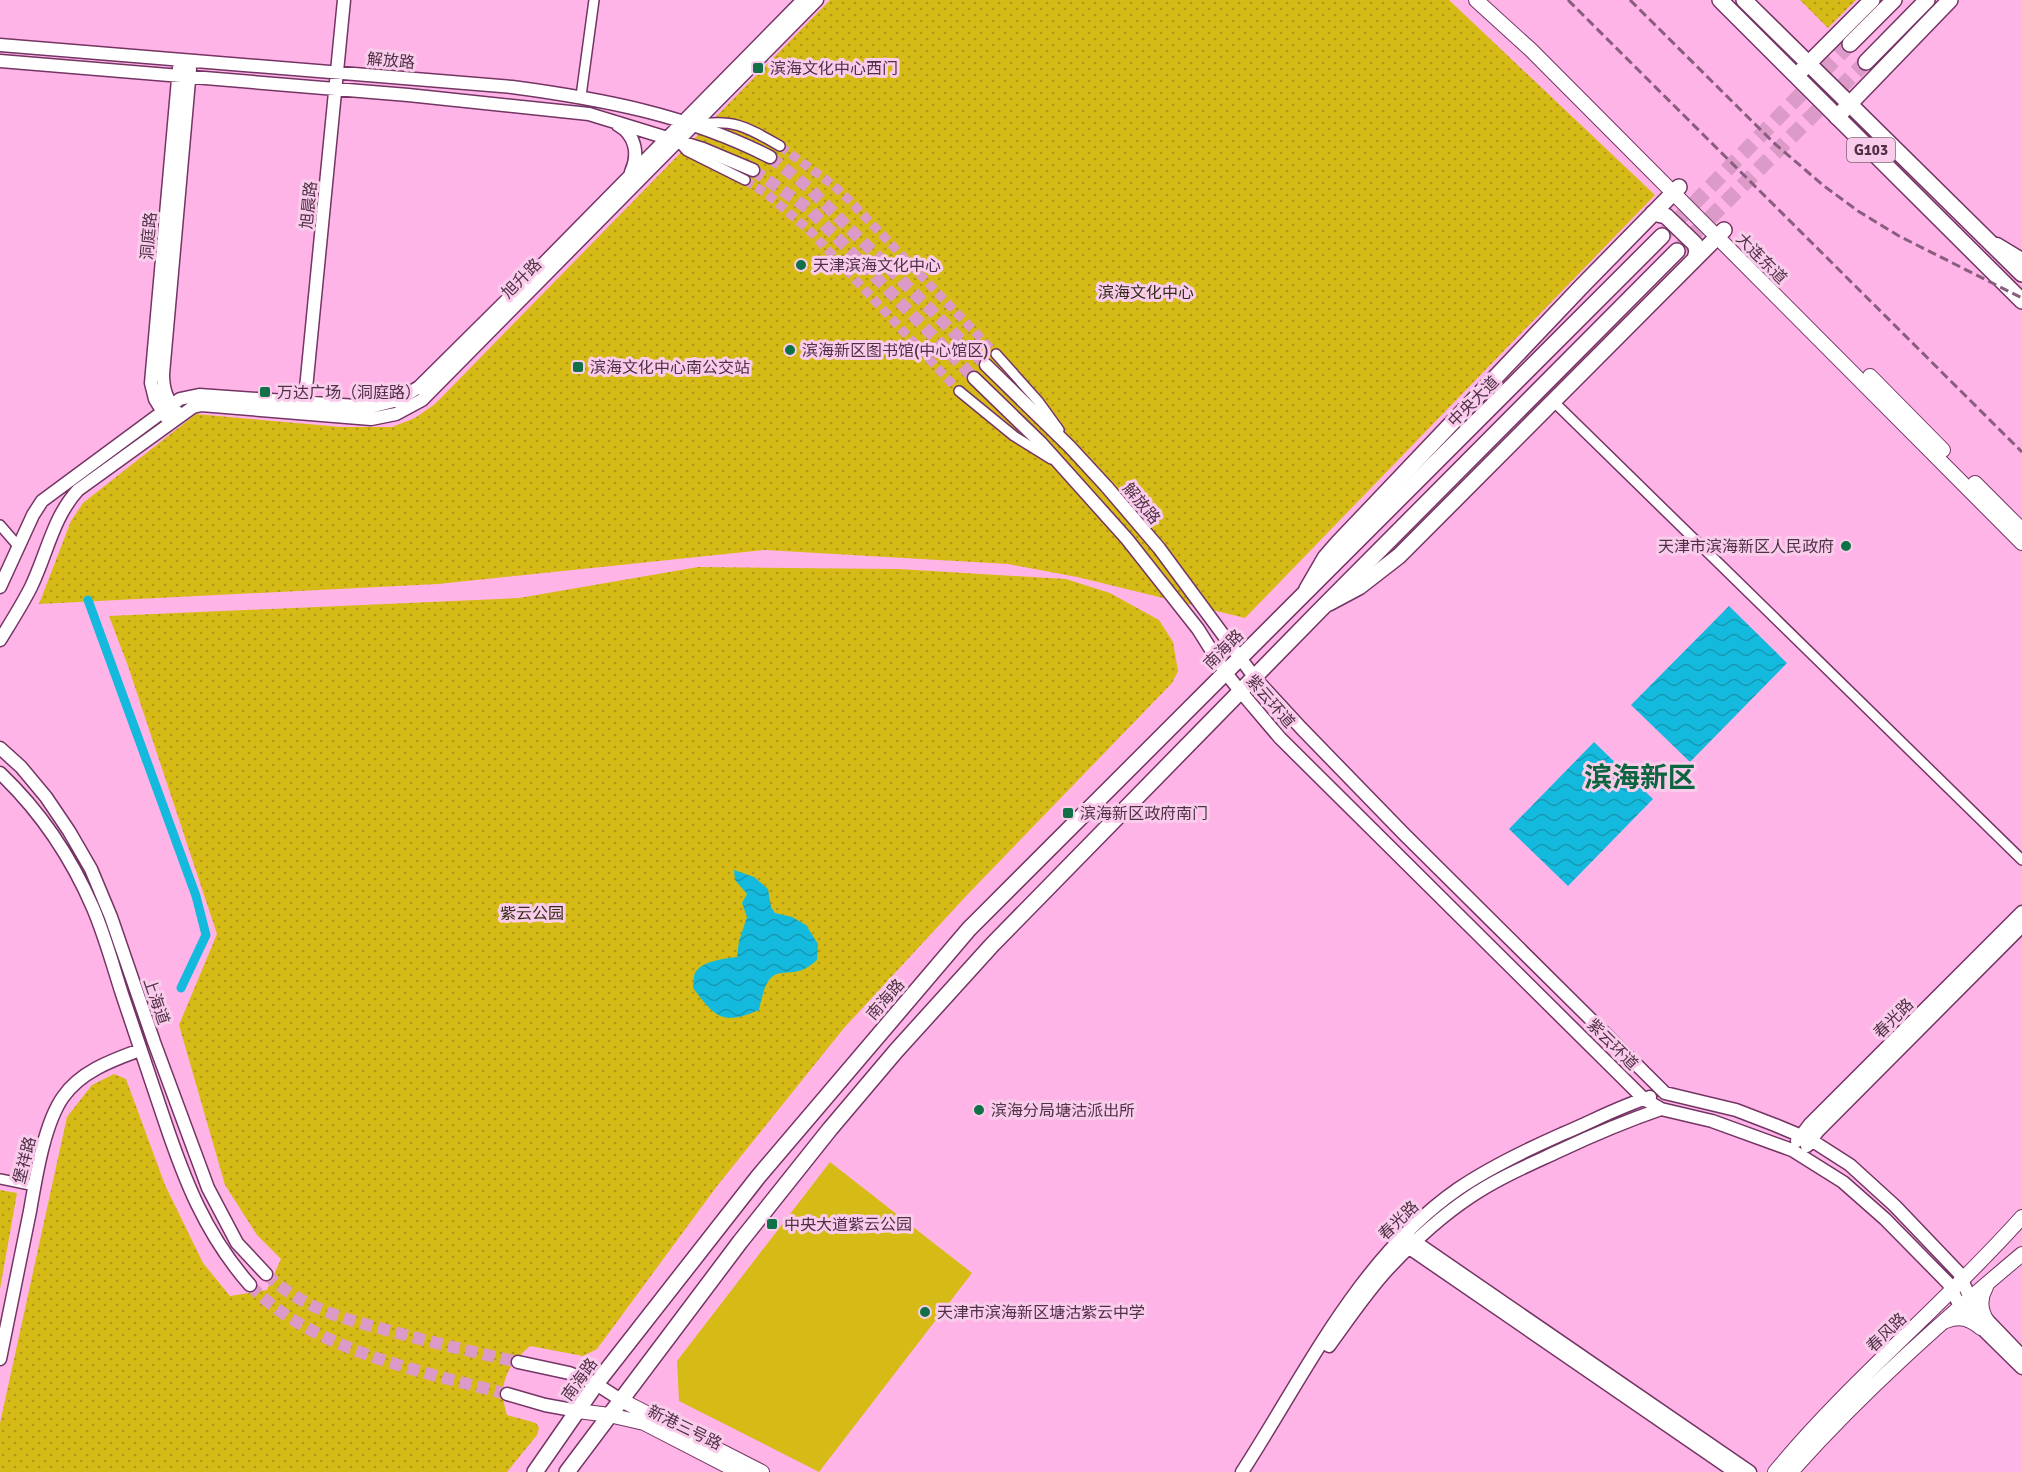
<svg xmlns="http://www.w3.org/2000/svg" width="2022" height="1472" viewBox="0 0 2022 1472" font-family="Signika,'Noto Sans SC',sans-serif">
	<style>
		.grass { fill: url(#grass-dots) }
		.garden { fill: #d6bb16 }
		.water { fill: url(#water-waves) }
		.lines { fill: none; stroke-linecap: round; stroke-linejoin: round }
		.canal { stroke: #14badd; stroke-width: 9 }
		.minor-tunnel { stroke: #dc9ac8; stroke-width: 9; stroke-dasharray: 9 4.5; stroke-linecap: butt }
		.tertiary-tunnel { stroke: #dc9ac8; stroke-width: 12; stroke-dasharray: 12 6; stroke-linecap: butt }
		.trunk-tunnel { stroke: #dc9ac8; stroke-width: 15; stroke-dasharray: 15 8; stroke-linecap: butt }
		.minor-casing { stroke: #743464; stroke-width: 12 }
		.tertiary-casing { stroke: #743464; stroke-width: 15 }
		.secondary-casing { stroke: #743464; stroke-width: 16 }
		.primary-casing { stroke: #743464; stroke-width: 18 }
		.trunk-casing { stroke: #743464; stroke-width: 18 }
		.minor { stroke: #fff; stroke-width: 9 }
		.tertiary { stroke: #fff; stroke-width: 12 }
		.secondary { stroke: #fff; stroke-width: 14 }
		.primary { stroke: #fff; stroke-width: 15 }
		.trunk { stroke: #fff; stroke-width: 15 }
		.rail { stroke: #895d7c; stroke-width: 3; stroke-dasharray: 9 4.5; stroke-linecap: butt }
		.poi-dot { fill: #107148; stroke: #facceb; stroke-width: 2 }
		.labels { text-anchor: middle; stroke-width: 6; stroke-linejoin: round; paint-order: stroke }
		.shield { fill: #facceb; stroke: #826078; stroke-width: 1.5 }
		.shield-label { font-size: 15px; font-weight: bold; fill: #4f3146 }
		.street-label { font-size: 16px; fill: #4f3146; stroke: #facceb }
		.poi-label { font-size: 16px; fill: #4f3146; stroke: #facceb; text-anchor: start }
		.park-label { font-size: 16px; fill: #322d16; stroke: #facceb }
		.town-label { font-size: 28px; font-weight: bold; fill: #0b653f; stroke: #facceb }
	</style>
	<defs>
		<pattern id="grass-dots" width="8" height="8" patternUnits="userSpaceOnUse" patternTransform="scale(1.5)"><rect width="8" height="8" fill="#d6bb16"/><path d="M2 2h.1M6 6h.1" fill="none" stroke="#b09916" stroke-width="1.8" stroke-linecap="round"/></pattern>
		<pattern id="water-waves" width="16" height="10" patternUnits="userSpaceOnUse" patternTransform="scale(1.5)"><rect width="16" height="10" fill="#14badd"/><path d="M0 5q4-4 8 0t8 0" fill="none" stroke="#1598b5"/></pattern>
	</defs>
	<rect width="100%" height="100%" fill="#ffb4e8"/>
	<path class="grass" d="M 830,0 L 1449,0 L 1655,195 L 1245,618 L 1077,577 L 1008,564 L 765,550 L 438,584 L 39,604 L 71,521 L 83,503 L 196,414 L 341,427 L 392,427 L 415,418 L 435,404 Z
		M 1800,0 L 1856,0 L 1828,28 Z
		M 698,567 L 899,569 L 1066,579 L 1110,593 L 1159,620 L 1173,642 L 1178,671 L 1172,683 L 968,894 L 844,1028 L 717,1186 L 597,1349 L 583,1356 L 530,1346 C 507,1366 497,1384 507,1415 L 536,1423 L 539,1428 L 537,1435 L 507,1472 L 0,1472 L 0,1423 L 67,1117 L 92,1085 L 114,1074 L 126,1079 L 165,1185 L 203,1263 L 230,1296 L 267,1290 L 281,1259 L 257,1235 L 225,1185 L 179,1025 L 217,934 L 128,666 L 109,616 L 519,598 Z
		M 0,1190 L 17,1193 L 0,1289 Z"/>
	<path class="garden" d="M 830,1162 L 972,1273 L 819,1472 L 679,1401 L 677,1361 Z"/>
	<path class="water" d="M 1729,606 L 1787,663 L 1690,762 L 1631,705 Z
		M 1594,742 L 1653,799 L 1568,886 L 1509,829 Z
		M 734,870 L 754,877 L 768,889 L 771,907 L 775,913 L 792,917 L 806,925 L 818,944 L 817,960 C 787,989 771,949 759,1010 C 722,1026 715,1017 693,988 C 694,984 693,977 695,973 C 703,960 724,959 737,957 L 739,941 L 747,917 L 742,903 L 747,894 L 735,880 Z"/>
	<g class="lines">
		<path class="canal" d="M 88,600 L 196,896 L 206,935 L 181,988"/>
		<path class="minor-tunnel" d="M 780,146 L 833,185 L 847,198 L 996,354
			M 745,180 L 767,194 L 810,231 L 959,391"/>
		<path class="tertiary-tunnel" d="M 770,157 L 809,188 L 986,365
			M 753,170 L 809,209 L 974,378
			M 266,1274 C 304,1310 348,1320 398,1333 C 438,1344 478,1353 518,1362
			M 250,1285 C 311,1350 423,1372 507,1394"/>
		<path class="trunk-tunnel" d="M 1662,236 L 1850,44
			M 1677,251 L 1866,62"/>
		<g class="minor-casing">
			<path id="minor" d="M 581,96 L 594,0
				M 695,125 C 733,118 747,127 780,146
				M 679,142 L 687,151 L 745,180
				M 996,354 L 1038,401 L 1059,430
				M 959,391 L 1014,436 L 1051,459
				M 1554,402 L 2022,860
				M 0,525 L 19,547
				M 0,1179 L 35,1186"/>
		</g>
		<g class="tertiary-casing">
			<path id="tertiary" d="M 0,45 L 512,87 C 602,99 688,115 770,157
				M 0,61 L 408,95 L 589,114 L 703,149 L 753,170
				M 618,125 C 636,135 639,155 631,172
				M 1997,244 L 2022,259
				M 986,365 L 1070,447 L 1106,486 L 1159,548 L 1255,678 L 1302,729 L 1404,834 L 1665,1093 L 1736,1110 L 1775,1125 L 1811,1140 L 1850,1165 L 1895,1206 L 1959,1273 L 1973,1305 L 2022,1356
				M 974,378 L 1041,443 L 1127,539 L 1198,629 L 1225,672 L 1241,692 L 1280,738 L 1644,1099 L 1661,1109 L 1712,1121 L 1792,1150 L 1843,1182 L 1885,1219 L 1948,1283 L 1961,1308 L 2022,1368
				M 304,409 L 344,0
				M 177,412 C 167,400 163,390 163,374 L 190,69
				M 166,417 L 155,399 L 151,383 L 179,68
				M 0,587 L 33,515 L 42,501 L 180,399 L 199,395 L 370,407 L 398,400 L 419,387 L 544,263 L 803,0
				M 0,640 C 11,622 22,605 31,587 C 47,554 53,517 78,490 L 193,407 L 201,405 L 371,419 L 396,414 L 422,400 L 817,0
				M 0,748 L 21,767 L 46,797 L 69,831 L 91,869 L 111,917 L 154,1042 L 208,1188 L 237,1243 L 266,1274
				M 0,773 C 40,811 71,857 93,908 C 105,936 113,966 122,994 C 136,1035 149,1075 163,1116 C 184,1179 205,1234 250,1285
				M 1797,1141 L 1810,1124 L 2022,912
				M 1807,1146 L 1818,1131 L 2022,926
				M 1411,1239 L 1750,1472
				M 1405,1245 L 1735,1472
				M 1329,1346 C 1348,1320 1366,1293 1387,1270 C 1412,1243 1440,1217 1470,1197 C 1498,1178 1529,1165 1559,1151 C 1593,1135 1626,1121 1661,1109
				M 0,1359 C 10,1310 20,1260 30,1211 C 36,1177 44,1124 63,1097 C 81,1071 113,1060 140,1050
				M 518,1362 L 569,1373 L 596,1384 L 621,1400
				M 507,1394 L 545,1405 L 578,1411
				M 1242,1472 C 1306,1373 1359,1258 1458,1189 C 1490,1167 1526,1150 1562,1134 C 1591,1122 1620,1106 1650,1097"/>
		</g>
		<g class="secondary-casing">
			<path id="secondary" d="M 1476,0 L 1531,50 L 2022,543
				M 1870,376 L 1943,450
				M 1975,483 L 2022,530
				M 1986,1287 C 1979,1299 1980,1310 1987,1321
				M 1946,1321 C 1960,1315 1970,1319 1981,1328
				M 621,1400 L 762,1472
				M 578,1411 L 609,1415 L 644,1423 L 739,1472
				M 1775,1472 C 1850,1381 1943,1306 2022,1217
				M 1791,1472 C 1861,1393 1941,1322 2022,1254"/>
		</g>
		<g class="primary-casing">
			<path id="primary" d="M 1797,75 L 1872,0
				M 1837,117 L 1950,0
				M 1653,213 L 1666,216 L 1695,244 L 1697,251 L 1695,259
				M 1307,589 L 1325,558 L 1338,543 L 1583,285 L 1679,187
				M 1329,603 L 1359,587 L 1399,556 L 1724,230"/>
		</g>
		<g class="trunk-casing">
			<path id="trunk" d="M 1720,0 L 2022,301
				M 1744,0 L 2022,274
				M 1850,44 L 1894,0
				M 1866,62 L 1927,0
				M 535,1472 L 596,1384 L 758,1177 L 969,929 L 1662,236
				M 567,1472 L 740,1242 L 830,1129 L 896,1051 L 992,945 L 1324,606 L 1677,251"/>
		</g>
		<use href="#minor" class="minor"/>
		<use href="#tertiary" class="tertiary"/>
		<use href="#secondary" class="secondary"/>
		<use href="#primary" class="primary"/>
		<use href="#trunk" class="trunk"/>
		<path class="rail" d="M 1568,0 L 2022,452
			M 1630,0 L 1774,143 L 1824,186 L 1858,211 L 1899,236 L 2022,298"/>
	</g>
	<g class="poi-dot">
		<rect x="752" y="62" width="12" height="12" rx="3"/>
		<circle cx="801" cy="265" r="6"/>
		<circle cx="790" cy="350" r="6"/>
		<rect x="572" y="361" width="12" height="12" rx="3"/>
		<rect x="259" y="386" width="12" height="12" rx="3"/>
		<circle cx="1846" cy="546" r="6"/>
		<rect x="1062" y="807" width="12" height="12" rx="3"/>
		<circle cx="979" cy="1110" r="6"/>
		<rect x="766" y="1218" width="12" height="12" rx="3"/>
		<circle cx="925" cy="1312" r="6"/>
	</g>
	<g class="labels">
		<rect class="shield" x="1847" y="138" width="48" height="24" rx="4.5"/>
		<g class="shield-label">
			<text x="1871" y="155">G103</text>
		</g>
		<g class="street-label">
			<text transform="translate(391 60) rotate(5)" y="6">解放路</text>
			<text transform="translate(308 205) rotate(-84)" y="6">旭晨路</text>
			<text transform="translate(148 236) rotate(-85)" y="6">洞庭路</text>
			<text transform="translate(1762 258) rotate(45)" y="6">大连东道</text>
			<text transform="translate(521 278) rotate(-45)" y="6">旭升路</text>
			<text transform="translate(1473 401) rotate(-45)" y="6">中央大道</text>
			<text transform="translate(1142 503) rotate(50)" y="6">解放路</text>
			<text transform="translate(1223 649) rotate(-45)" y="6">南海路</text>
			<text transform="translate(1271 701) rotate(49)" y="6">紫云环道</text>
			<text transform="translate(885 999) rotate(-49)" y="6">南海路</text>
			<text transform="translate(157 1001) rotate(71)" y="6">上海道</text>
			<text transform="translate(1893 1018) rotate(-45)" y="6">春光路</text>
			<text transform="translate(1613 1044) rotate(45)" y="6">紫云环道</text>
			<text transform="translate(24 1160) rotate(-76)" y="6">堡祥路</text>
			<text transform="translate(1398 1220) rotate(-44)" y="6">春光路</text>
			<text transform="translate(1886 1332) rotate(-44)" y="6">春风路</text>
			<text transform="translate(579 1379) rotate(-54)" y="6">南海路</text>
			<text transform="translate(685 1427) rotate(26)" y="6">新港三号路</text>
		</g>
		<g class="poi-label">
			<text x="770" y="74">滨海文化中心西门</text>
			<text x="813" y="271">天津滨海文化中心</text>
			<text x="802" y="356">滨海新区图书馆(中心馆区)</text>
			<text x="590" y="373">滨海文化中心南公交站</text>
			<text x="277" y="398">万达广场（洞庭路）</text>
			<text x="1834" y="552" text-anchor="end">天津市滨海新区人民政府</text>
			<text x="1080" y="819">滨海新区政府南门</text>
			<text x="991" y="1116">滨海分局塘沽派出所</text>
			<text x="784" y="1230">中央大道紫云公园</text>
			<text x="937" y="1318">天津市滨海新区塘沽紫云中学</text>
		</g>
		<g class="park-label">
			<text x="1146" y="298">滨海文化中心</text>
			<text x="532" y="919">紫云公园</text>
		</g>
		<g class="town-label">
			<text x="1640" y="787">滨海新区</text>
		</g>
	</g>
</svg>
